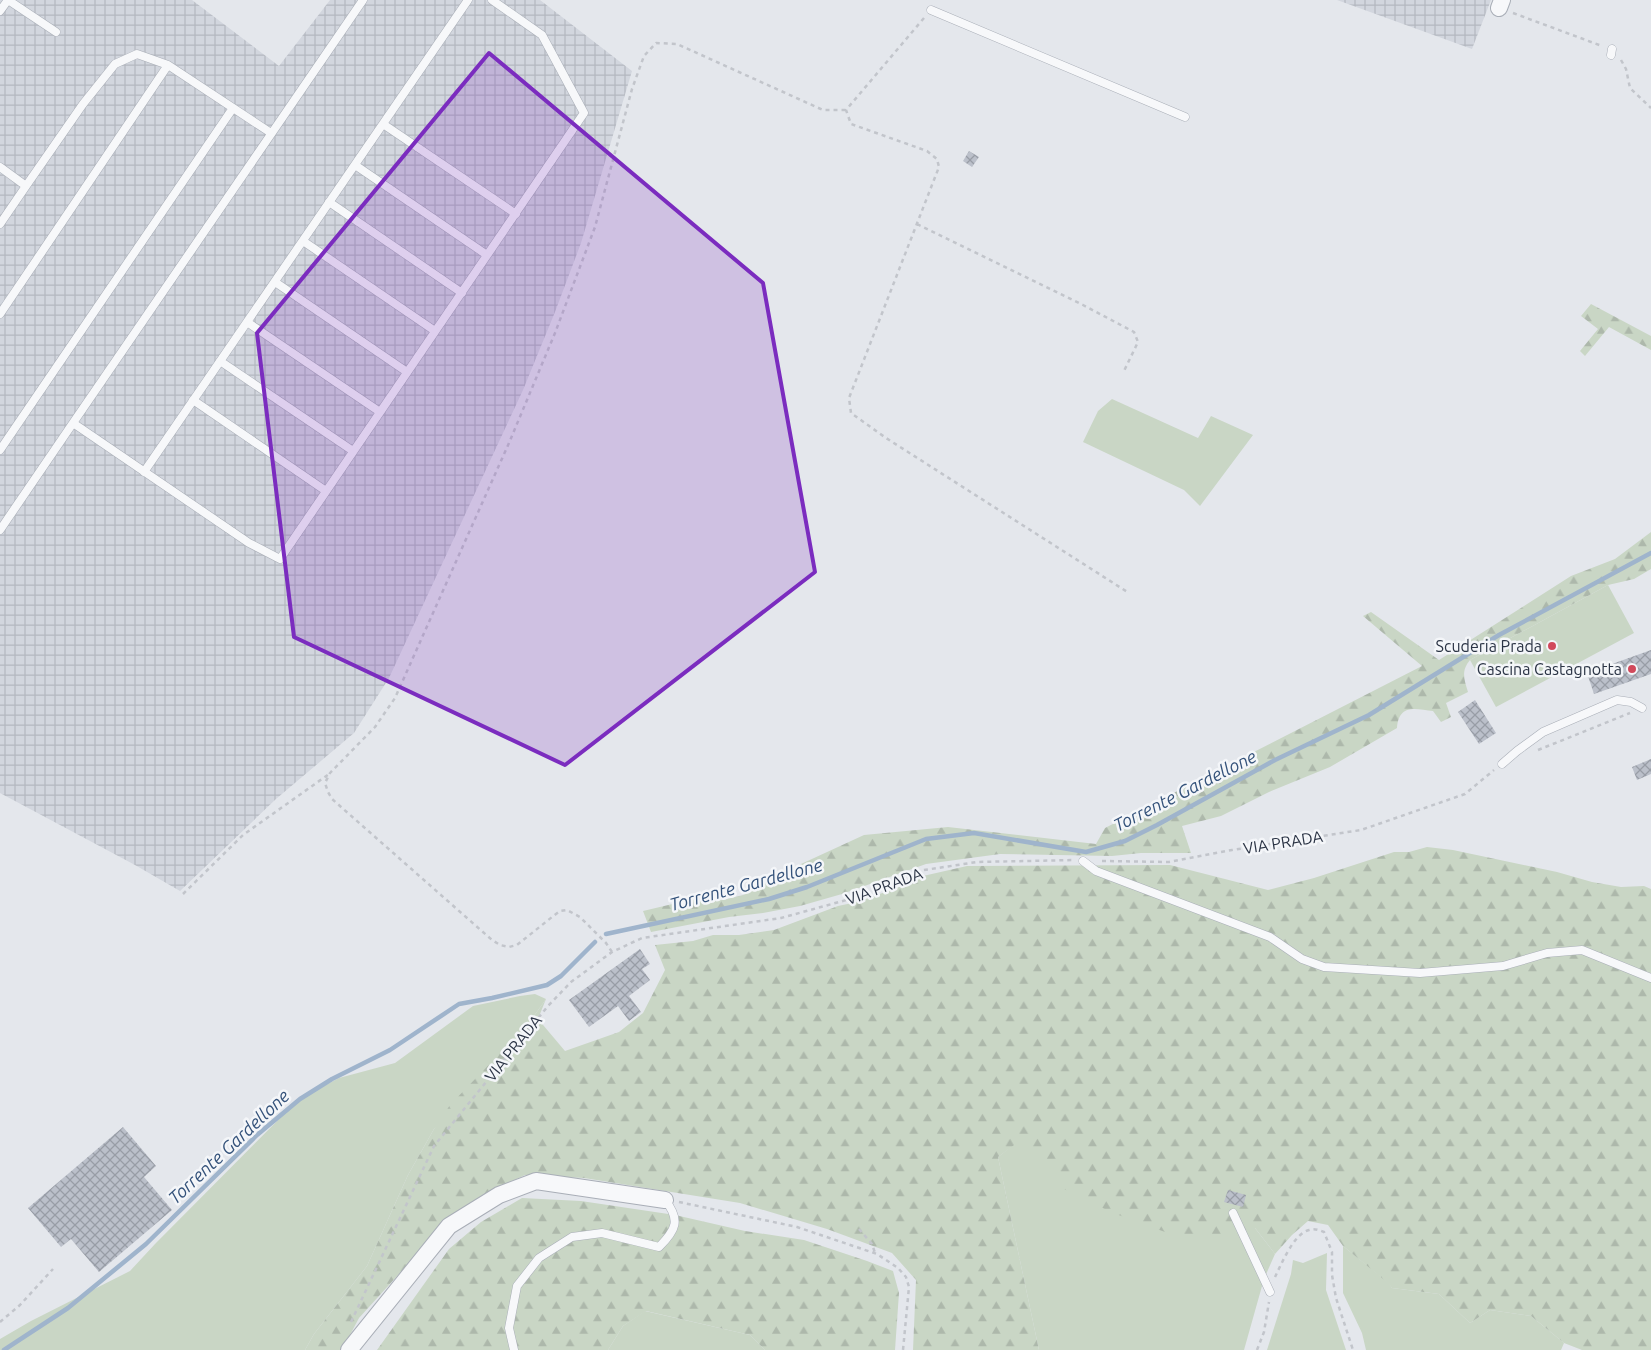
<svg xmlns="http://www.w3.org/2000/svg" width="1651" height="1350" viewBox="0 0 1651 1350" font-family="Ubuntu,sans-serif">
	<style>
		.industrial { fill: url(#industrial-grid) }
		.green { fill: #c9d6c5 }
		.forest { fill: url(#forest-firs) }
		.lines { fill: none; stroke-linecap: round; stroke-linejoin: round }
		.stream { stroke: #9fb4cc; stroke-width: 4.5 }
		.building { fill: url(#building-cross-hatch) }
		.service-casing { stroke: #a9aeb7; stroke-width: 9 }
		.minor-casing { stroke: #a9aeb7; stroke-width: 18 }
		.path { stroke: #c2c5cb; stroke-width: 2.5; stroke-dasharray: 4 4; stroke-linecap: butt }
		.service { stroke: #f7f8fa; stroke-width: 8 }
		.minor { stroke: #f7f8fa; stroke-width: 16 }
		.marked { fill: #7b2cbf; fill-opacity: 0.2; stroke: #7b2cbf; stroke-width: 4; stroke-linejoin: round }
		.poi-dot { fill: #d1495b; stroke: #f4f6f9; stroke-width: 2 }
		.labels { text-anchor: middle; stroke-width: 5; stroke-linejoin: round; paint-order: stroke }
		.poi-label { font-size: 16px; fill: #2b3445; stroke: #f4f6f9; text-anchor: end }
		.street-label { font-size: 16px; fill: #2b3445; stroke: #f4f6f9 }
		.water-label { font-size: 18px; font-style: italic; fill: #34527a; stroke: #f4f6f9 }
	</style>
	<defs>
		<pattern id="industrial-grid" width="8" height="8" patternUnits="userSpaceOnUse" patternTransform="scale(1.25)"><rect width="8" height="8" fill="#d2d6de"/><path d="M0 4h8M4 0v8" fill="none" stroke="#b4b8c0"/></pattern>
		<pattern id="forest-firs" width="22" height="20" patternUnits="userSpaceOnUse" patternTransform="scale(1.25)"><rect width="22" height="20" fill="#c9d6c5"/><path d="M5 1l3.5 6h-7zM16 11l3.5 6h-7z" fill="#adb8ab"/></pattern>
		<pattern id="building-cross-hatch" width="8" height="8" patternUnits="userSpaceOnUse" patternTransform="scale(1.25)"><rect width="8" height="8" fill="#bbc0ca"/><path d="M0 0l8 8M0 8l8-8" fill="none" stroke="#989da6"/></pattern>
	</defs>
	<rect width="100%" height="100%" fill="#e4e7ec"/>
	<path class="industrial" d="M 0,0 L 192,0 L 279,66 L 330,0 L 540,0 L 632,71 L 581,243 L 555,312 L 523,390 L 389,678 L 354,733 L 276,799 L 180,891 L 135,865 L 0,793 Z
		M 1337,0 L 1491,0 L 1472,49 Z"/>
	<path class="green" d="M 1112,399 L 1198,438 L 1211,416 L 1253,435 L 1200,506 L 1184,490 L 1083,442 L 1098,411 Z
		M 1608,585 L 1634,633 L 1496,707 L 1470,660 Z
		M 535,994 L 546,999 L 529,1023 L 434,1129 L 408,1175 L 367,1266 L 314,1334 L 305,1350 L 0,1350 L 0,1339 L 31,1321 L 130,1271 L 155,1244 L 298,1100 L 339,1078 L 395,1063 L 473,1006 L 520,996 Z
		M 1021,1139 L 1255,1228 L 1275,1254 L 1264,1279 L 1244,1350 L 1039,1350 L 998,1157 Z
		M 1343,1246 L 1389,1283 L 1392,1288 L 1439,1294 L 1470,1323 L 1490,1310 L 1531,1316 L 1564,1343 L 1561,1350 L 1366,1350 L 1362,1333 L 1343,1293 Z
		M 1327,1253 L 1326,1290 L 1346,1350 L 1267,1350 L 1291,1274 L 1293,1260 L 1303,1263 Z
		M 645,1311 L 750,1335 L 765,1350 L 608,1350 L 623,1326 Z"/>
	<path class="forest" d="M 1591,304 L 1651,336 L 1651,350 L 1609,327 L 1585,356 L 1580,351 L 1598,329 L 1581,316 Z
		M 1651,532 L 1651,569 L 1634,579 L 1608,585 L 1470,660 C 1461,671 1464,679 1468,692 L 1446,703 L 1451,717 L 1441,722 L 1433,711 C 1416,709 1399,703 1397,728 L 1330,767 L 1269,792 L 1221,816 L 1182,826 L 1191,853 L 1141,853 L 1112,856 L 1000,854 L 926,864 L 842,894 L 800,906 L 763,913 L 729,917 L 651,932 L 643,911 L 702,897 L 723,900 L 743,895 L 788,870 L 864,835 L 948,827 L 1096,844 L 1105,828 L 1422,666 L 1363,616 L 1371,612 L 1439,660 L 1571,576 L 1615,559 Z
		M 1427,847 L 1453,850 L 1557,872 L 1592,882 L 1621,887 L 1644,886 L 1651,889 L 1651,1350 L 1582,1350 L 1564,1343 L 1531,1316 L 1490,1310 L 1470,1323 L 1439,1294 L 1392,1288 L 1388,1283 L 1343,1246 L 1328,1225 L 1308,1221 L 1292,1235 L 1275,1254 L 1255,1228 L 1215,1237 L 1165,1232 L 1113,1213 L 1062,1188 L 1021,1140 L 998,1157 L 1039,1350 L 913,1350 L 916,1280 L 892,1253 L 827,1229 L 740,1203 L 584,1178 L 525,1175 L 508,1183 L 439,1230 L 359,1318 L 342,1350 L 305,1350 L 314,1334 L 367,1266 L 408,1175 L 434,1129 L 450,1105 L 529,1023 L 546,999 L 538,1019 L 565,1051 L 619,1032 L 643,1013 L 665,970 L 655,945 L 693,941 L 713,935 L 739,935 L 774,930 L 838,906 L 857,902 L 905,885 L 923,876 L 967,866 L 1170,865 L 1268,890 L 1314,878 L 1394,852 L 1409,852 Z
		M 522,1198 L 581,1201 L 675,1215 L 745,1231 L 804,1240 L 867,1261 L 893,1271 L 899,1293 L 895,1350 L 765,1350 L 750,1335 L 646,1311 L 623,1326 L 608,1350 L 377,1350 L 449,1249 L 481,1222 Z"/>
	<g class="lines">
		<path class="stream" d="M 606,934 L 769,899 L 807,887 L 926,839 L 974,833 L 1086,852 L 1125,841 L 1157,825 L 1275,760 L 1369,715 L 1499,635 L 1651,553
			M 4,1350 L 68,1308 L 146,1244 L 257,1135 L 300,1099 L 332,1079 L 390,1050 L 459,1004 L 492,998 L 547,985 L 561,976 L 595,942"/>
	</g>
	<path class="building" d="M 969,151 L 979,157 L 972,167 L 963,161 Z
		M 1651,650 L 1651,674 L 1594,694 L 1587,673 Z
		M 1475,700 L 1496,733 L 1479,744 L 1458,712 Z
		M 1651,759 L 1651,774 L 1637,780 L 1632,767 Z
		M 640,949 L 650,964 L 642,969 L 650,980 L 629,996 L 641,1012 L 629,1021 L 618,1006 L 589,1027 L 569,1000 Z
		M 123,1127 L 156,1166 L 144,1177 L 172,1210 L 99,1272 L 71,1239 L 61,1247 L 28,1208 Z
		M 1228,1190 L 1246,1195 L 1243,1207 L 1224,1202 Z"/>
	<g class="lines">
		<g class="service-casing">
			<path id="service" d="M 8,0 L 56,32
				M 363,0 L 73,423 L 249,543 L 280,559 L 584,113 L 542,35 L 492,0
				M 931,10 L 1185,117
				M 0,11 L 8,0
				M 1611,55 L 1612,49
				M 383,124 L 516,214
				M 355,165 L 487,255
				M 0,167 L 26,186 L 83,104 L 115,64 L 137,54 L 168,65 L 271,133
				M 329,202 L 462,293
				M 0,224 L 26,186
				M 303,241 L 435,331
				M 275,282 L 407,372
				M 0,314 L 168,65
				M 247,322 L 380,412
				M 220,361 L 353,451
				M 193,400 L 326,491
				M 0,450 L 233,108
				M 144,472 L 468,0
				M 0,530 L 73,423
				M 1502,764 L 1517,751 L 1543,732 L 1617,700 L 1631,702 L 1642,708
				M 1083,861 L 1096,871 L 1270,937 L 1302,959 L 1324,967 L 1420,973 L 1503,966 L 1547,953 L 1582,950 L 1651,978
				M 1233,1213 L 1270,1292
				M 514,1350 L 509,1328 L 517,1286 L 539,1258 L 572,1237 L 602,1233 L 659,1247 C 676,1230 681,1220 665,1200"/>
		</g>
		<g class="minor-casing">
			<path id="minor" d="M 1499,8 L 1502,0
				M 349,1350 L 449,1226 L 499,1195 L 536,1181 L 665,1200"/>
		</g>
		<path class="path" d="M 1513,13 L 1602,46
			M 924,18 L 846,110 L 851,124 L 927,151 L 937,159 L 939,167 L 849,398 L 851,413 L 886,438 L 1129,593
			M 1621,60 L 1626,69 L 1630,88 L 1651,108
			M 917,224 L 1083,305 L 1134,332 L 1138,342 L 1123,373
			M 1538,750 L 1630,713
			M 1102,861 L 1169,862 L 1232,850 L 1361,830 L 1465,794 L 1494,770
			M 183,894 L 243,835 L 329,774
			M 612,952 L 606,943 L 580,917 L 567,910 L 560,911 L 552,917 L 517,945 L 509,947 L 500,945 L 492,940 L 332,799 L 328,792 L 325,783 L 330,773 L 375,727 L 395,698 L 509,443 L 555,333 L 595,227 L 632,89 L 644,56 L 656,43 L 677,44 L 823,110 L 846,110
			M 679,1202 L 797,1227 L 877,1254 L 898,1268 L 906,1277 L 909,1287 L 903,1350
			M 859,1229 L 872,1244 L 875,1253
			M 1275,1277 C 1281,1265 1294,1233 1309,1230 C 1314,1228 1319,1230 1324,1232 L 1332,1252 L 1332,1275 L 1336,1298 L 1353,1350
			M 0,1322 L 20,1305 L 53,1269
			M 351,1322 L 434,1146 L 548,1006 L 571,982 L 612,952 L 642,938 L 781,918 L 868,894 L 918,871 L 977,862 L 1074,860
			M 1257,1350 L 1264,1332 L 1269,1302"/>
		<use href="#service" class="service"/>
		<use href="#minor" class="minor"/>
	</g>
	<path class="marked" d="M 489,53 L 763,283 L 815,572 L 565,765 L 294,637 L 257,333 Z"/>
	<g class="poi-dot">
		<circle cx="1552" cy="646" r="5"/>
		<circle cx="1632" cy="669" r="5"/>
	</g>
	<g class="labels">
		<g class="poi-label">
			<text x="1542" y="652">Scuderia Prada</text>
			<text x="1622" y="675">Cascina Castagnotta</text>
		</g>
		<g class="street-label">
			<text transform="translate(1283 842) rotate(-9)" y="6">VIA PRADA</text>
			<text transform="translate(884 886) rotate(-20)" y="6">VIA PRADA</text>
			<text transform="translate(513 1048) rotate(-51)" y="6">VIA PRADA</text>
		</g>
		<g class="water-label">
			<text transform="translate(1185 791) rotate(-27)" y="6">Torrente Gardellone</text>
			<text transform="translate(746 885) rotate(-15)" y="6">Torrente Gardellone</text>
			<text transform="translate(229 1147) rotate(-43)" y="6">Torrente Gardellone</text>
		</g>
	</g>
</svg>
